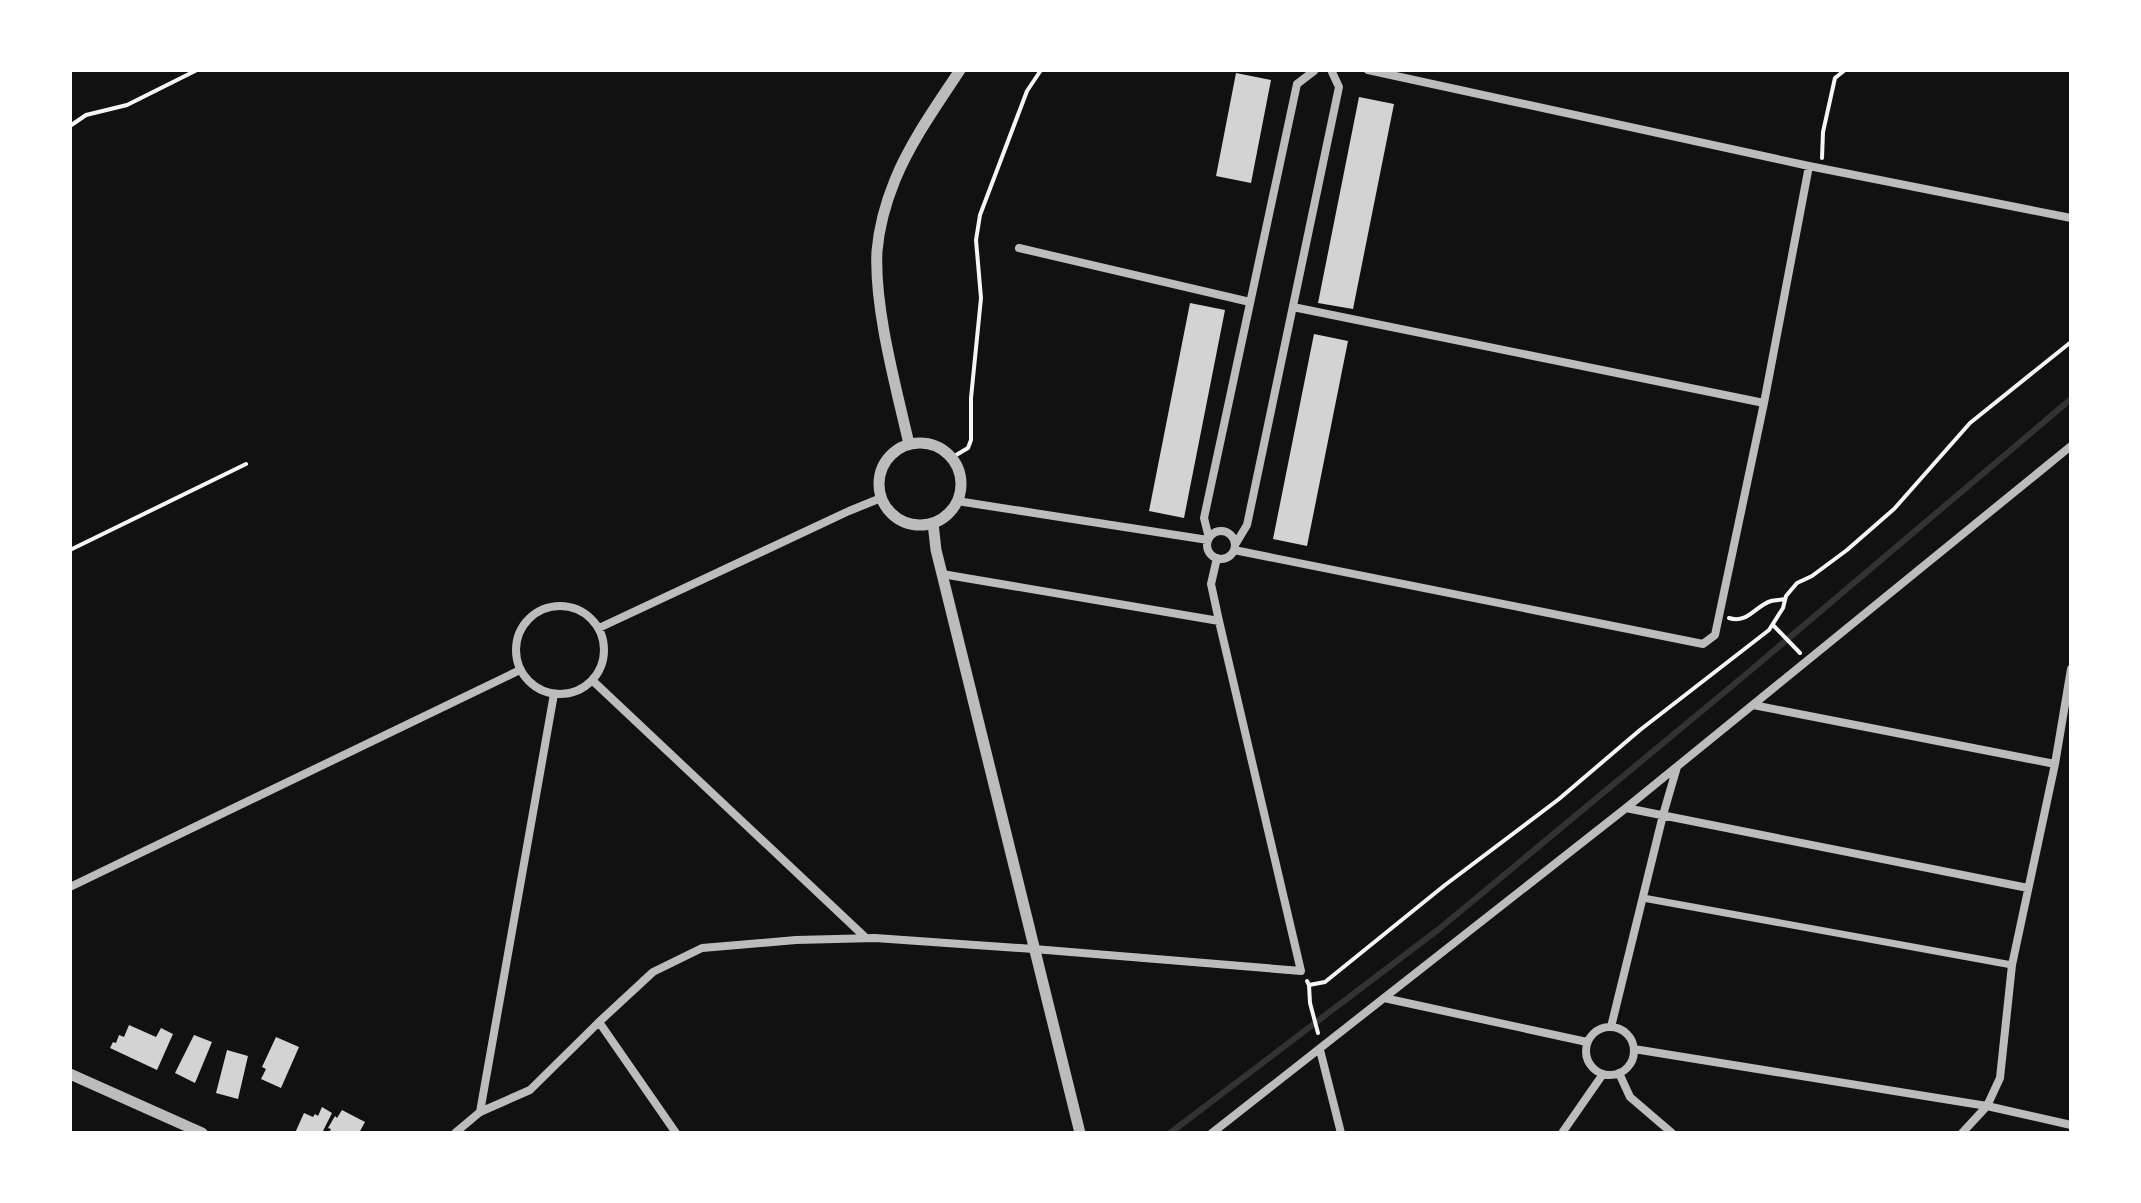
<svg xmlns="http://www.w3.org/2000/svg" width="2141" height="1203" viewBox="0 0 2141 1203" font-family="Helvetica,sans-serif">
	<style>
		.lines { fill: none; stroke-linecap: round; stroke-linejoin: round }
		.stream { stroke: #333; stroke-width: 6 }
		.building { fill: #d3d3d3 }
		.path { stroke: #f5f5f5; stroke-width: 4 }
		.pedestrian { stroke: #bcbcbc; stroke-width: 7 }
		.minor { stroke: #bcbcbc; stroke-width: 8 }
		.tertiary { stroke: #bcbcbc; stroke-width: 11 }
	</style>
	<rect width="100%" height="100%" fill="#111"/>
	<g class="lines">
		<path class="stream" d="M 1170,1133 L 1439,929 L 1744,676 L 2071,399"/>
	</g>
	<path class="building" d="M 1236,73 L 1271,80 L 1251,183 L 1216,176 Z
		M 1359,97 L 1394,104 L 1353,309 L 1318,303 Z
		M 1190,303 L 1225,310 L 1184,518 L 1149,511 Z
		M 1314,334 L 1348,341 L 1307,546 L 1273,539 Z
		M 129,1025 L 156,1037 L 161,1028 L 173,1034 L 157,1070 L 110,1048 L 113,1042 L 116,1043 L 119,1035 L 124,1037 Z
		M 194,1035 L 212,1042 L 195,1083 L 175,1073 Z
		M 276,1037 L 299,1047 L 281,1088 L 261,1079 L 266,1069 L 262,1067 Z
		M 227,1050 L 248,1056 L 238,1099 L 216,1093 Z
		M 322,1107 L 332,1113 L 322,1133 L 295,1133 L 304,1113 L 313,1117 L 315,1114 L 318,1116 Z
		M 342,1110 L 365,1122 L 359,1133 L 329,1133 L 331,1129 L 328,1128 L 335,1116 L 337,1118 Z"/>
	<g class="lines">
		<path class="path" d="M 70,126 L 86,115 L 127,105 L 197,70
			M 1822,158 L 1823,132 L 1835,78 L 1845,70
			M 951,458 L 968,448 L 971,440 L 971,398 L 981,298 L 976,240 L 980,215 L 1027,91 L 1041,70
			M 70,550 L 246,464
			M 1729,618 C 1748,624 1755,606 1771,601 C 1776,600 1780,600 1785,599
			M 1773,625 L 1800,653
			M 1307,981 L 1309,985 L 1325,982 L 1445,885 L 1559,799 L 1640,730 L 1769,630 L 1783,608 L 1786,596 L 1797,583 L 1812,576 L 1847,550 L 1894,509 L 1970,423 L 2071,342
			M 1309,985 L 1310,1003 L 1318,1033"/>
		<path class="pedestrian" d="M 1643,898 L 2012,965"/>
		<path class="minor" d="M 1368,70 L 1809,166 L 2071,218
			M 1019,248 L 1250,302
			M 1293,307 L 1764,403
			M 957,501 L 1208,540
			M1207 545a14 14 0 1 1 28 0a14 14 0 1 1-28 0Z
			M 1209,538 L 1204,518 L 1297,84 L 1314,71
			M 1235,545 L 1247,525 L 1339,87 L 1332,72
			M 1234,550 L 1703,644 L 1715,635 L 1764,403 L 1809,166
			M 942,574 L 1219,621
			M516 650a44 44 0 1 1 88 0a44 44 0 1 1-88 0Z
			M 599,628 L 849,511 L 881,498
			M 593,681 L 866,938
			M 1753,705 L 2055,764
			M 1626,808 L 2028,888
			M 70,887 L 520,670
			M 1384,998 L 1587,1042
			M 599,1022 L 653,972 L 702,948 L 796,940 L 875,938 L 1034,949 L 1301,971 L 1219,621 L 1211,584 L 1217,558
			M1586 1051a24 24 0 1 1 48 0a24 24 0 1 1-48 0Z
			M 1611,1027 L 1663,815 L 1677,767
			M 1634,1049 L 1987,1106 L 2071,1125
			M 1320,1050 L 1341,1133
			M 1619,1073 L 1630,1097 L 1672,1133
			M 480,1112 L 554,694
			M 455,1133 L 480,1112 L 530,1090 L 599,1022 L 676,1133
			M 1212,1133 L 1626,808 L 2071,446
			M 1562,1133 L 1603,1074
			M 1962,1133 L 1987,1106 L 2000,1078 L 2012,965 L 2055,764 L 2071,669"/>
		<path class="tertiary" d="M879 484a41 41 0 1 1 82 0a41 41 0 1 1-82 0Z
			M 909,444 C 896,387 874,308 877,251 C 879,228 886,202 895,180 C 911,141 937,105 960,70
			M 933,523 L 936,550 L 942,574 L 1080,1133
			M 70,1074 L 202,1133"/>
	</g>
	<rect width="2141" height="1203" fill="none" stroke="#ffffff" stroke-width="144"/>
</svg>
